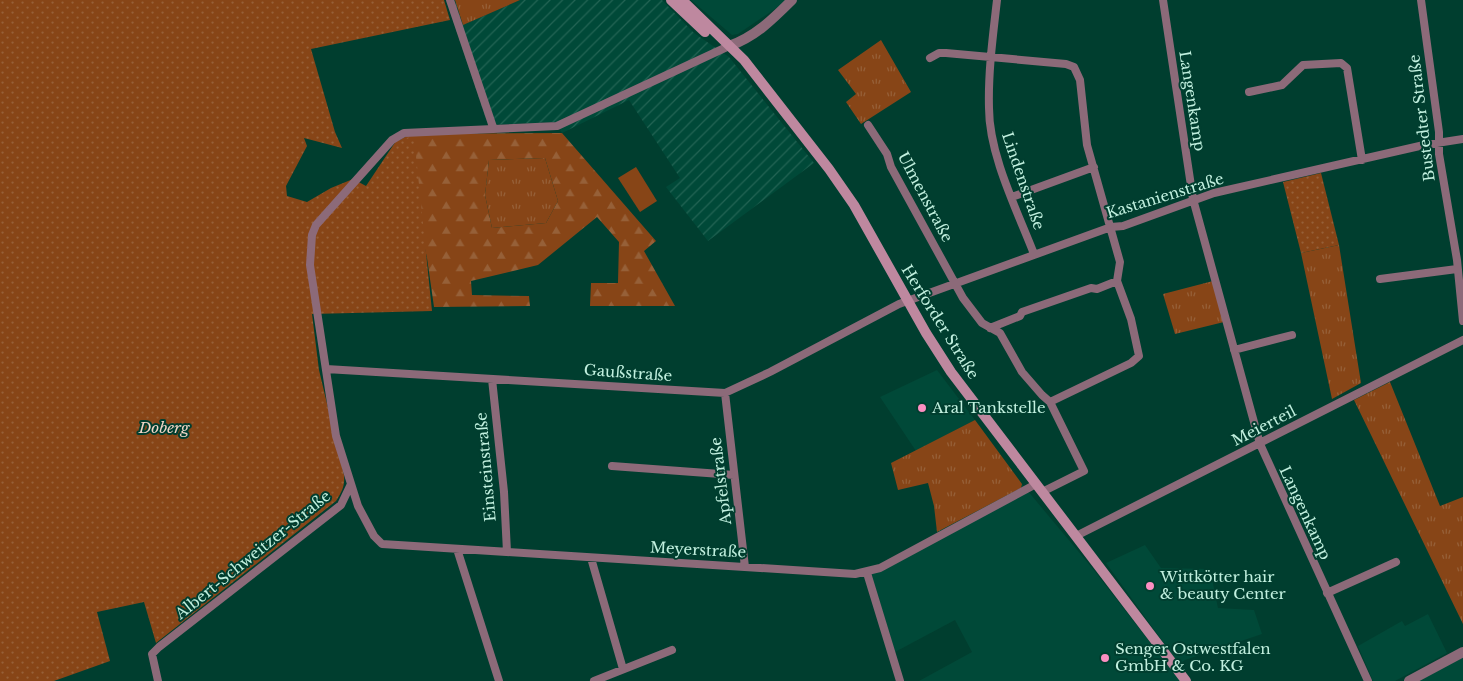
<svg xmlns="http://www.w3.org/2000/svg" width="1463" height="681" viewBox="0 0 1463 681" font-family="'Libre Baskerville',serif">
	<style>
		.built { fill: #004938 }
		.industrial { fill: url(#industrial-furrows) }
		.grass { fill: url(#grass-tufts) }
		.forest { fill: url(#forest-firs); fill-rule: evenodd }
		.park { fill: url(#park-dots) }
		.garden { fill: #874517 }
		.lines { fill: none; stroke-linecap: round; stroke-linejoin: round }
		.minor { stroke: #8c6a79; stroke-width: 8 }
		.tertiary { stroke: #8c6a79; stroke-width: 10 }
		.secondary { stroke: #be889f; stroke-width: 10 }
		.poi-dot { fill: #fc8fc2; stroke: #003e2f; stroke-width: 2 }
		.labels { text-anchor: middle; stroke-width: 4; stroke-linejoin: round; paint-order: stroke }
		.street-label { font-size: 15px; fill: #c1f0df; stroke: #003e2f }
		.poi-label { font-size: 15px; fill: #c1f0df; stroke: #003e2f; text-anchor: start }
		.park-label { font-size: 15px; font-style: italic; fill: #f0d6c7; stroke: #003e2f }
	</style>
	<defs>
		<pattern id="industrial-furrows" width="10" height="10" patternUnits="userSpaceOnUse" patternTransform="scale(1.25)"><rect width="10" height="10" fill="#004938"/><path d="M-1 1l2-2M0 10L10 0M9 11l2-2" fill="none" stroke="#236454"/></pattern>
		<pattern id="grass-tufts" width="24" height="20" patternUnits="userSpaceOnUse" patternTransform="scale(1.25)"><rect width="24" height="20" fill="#874517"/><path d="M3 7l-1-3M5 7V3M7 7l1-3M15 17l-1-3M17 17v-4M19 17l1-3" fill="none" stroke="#966038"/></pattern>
		<pattern id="forest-firs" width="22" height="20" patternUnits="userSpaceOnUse" patternTransform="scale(1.25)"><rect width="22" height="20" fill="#874517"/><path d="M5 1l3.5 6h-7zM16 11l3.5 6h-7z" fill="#966038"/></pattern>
		<pattern id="park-dots" width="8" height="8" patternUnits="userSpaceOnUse" patternTransform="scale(1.25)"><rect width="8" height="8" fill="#874517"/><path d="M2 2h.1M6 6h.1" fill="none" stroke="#966038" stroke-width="1.8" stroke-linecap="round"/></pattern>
	</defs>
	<rect width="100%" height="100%" fill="#003e2f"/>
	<path class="built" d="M 691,0 L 788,0 L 738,34 L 732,35 Z
		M 937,370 L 975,420 L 916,451 L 880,397 Z
		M 1022,484 L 1093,569 L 1180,681 L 919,681 L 972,652 L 955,620 L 895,652 L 871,573 L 939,540 L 937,532 L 1021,488 Z
		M 1145,545 L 1161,568 L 1210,569 L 1218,608 L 1254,610 L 1262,634 L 1185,660 L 1179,664 L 1106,563 Z
		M 1428,614 L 1447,653 L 1395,681 L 1373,681 L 1358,646 L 1402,621 L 1405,626 Z
		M 1463,657 L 1463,681 L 1419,681 Z"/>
	<path class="industrial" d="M 446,0 L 455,0 L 463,25 L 520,0 L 662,0 L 694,33 L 729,57 L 814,163 L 708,241 L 666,187 L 680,178 L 629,100 L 562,133 L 555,122 L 488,125 Z"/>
	<path class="grass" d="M 455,0 L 520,0 L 463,25 Z
		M 881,40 L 911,92 L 861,124 L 846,102 L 856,94 L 838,70 Z
		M 545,158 L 558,201 L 546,223 L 492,228 L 485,195 L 489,160 Z
		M 1339,245 L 1361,383 L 1332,399 L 1301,253 Z
		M 1213,281 L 1224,322 L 1175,334 L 1163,294 Z
		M 1390,382 L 1440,506 L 1463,497 L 1463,624 L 1354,400 Z
		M 975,420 L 1022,484 L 1021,488 L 937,532 L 934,506 L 928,483 L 898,490 L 891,463 Z"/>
	<path class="forest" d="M 562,133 L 656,241 L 644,251 L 675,306 L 590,306 L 591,283 L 618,283 L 619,242 L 597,217 L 538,265 L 471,281 L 472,295 L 529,296 L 530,306 L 434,307 L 427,258 L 401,139 L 411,134 ZM 545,158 L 558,201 L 546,223 L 492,228 L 485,195 L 489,160 Z"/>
	<path class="park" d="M 0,0 L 444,0 L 450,20 L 311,49 L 335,132 L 342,148 L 304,138 L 307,146 L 286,186 L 287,196 L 307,202 L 331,188 L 353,179 L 366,186 L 396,141 L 414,136 L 432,311 L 312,314 L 319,370 L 344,475 C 345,486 342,491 336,501 L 156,643 L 144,602 L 97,612 L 110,661 L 54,681 L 0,681 Z
		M 1321,173 L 1339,245 L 1301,253 L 1283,182 Z"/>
	<path class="garden" d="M 636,167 L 657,201 L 640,212 L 618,178 Z"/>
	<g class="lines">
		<path class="minor" d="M 450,0 L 493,127
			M 997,0 C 993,35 988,72 989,108 C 989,155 1017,210 1034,254
			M 1163,0 L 1193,199 L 1260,444 L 1368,681
			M 1421,0 L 1439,132 L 1439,154 L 1457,260 L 1463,321
			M 729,46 L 557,126 L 404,133 L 392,140 L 316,225 L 312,235 L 310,265 L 336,436 L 358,506 L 374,536 L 382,544 L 855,574 L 880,568 L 1036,484
			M 1249,92 L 1282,85 L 1303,65 L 1341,63 L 1347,68 L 1362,160
			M 868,125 L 887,154 L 891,167 L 963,298 L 982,323 L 1000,333 L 1022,372 L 1042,395 L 1050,402 L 1131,363 L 1139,356 L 1131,319 L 1117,281 L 1120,262 L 1087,145 L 1080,80 L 1074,67 L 1066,64 L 946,53 L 939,53 L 930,58
			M 1012,197 L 1094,167
			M 1380,279 L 1457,269
			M 990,328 L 1020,316 L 1022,312 L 1091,288 L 1097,289 L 1117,281
			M 1234,350 L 1292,335
			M 326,369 L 725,393 L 770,372 L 899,304 L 1111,227 L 1123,226 L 1214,193 L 1424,145 L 1463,139
			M 492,379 L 504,492 L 507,552
			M 725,393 L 745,567
			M 612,466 L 734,475
			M 1042,492 L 1084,471 L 1050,402
			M 1076,536 L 1463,340
			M 457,549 L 499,681
			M 591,558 L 623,669
			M 867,573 L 900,681
			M 1327,593 L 1396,562
			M 158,681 L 152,654 L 159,647 L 341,505 L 351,484
			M 594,681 L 672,650"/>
		<path class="tertiary" d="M 729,46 C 755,37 773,19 792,0
			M 1409,681 L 1463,652"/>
		<path class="secondary" d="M 671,0 L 705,32
			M 682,0 L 744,60 L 829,169 L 854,205 L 926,333 L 951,372 L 1186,681"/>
	</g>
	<g class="poi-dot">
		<circle cx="922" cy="408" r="5"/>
		<circle cx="1150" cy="586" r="5"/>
		<circle cx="1105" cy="658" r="5"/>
	</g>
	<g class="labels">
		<g class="street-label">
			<text transform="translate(1192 101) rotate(81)" y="5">Langenkamp</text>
			<text transform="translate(1422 118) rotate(-97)" y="5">Bustedter Straße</text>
			<text transform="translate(1023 181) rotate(71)" y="5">Lindenstraße</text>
			<text transform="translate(1165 196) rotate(-17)" y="5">Kastanienstraße</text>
			<text transform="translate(925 197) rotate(62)" y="5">Ulmenstraße</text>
			<text transform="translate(940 322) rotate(58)" y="5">Herforder Straße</text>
			<text transform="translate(628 373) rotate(4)" y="5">Gaußstraße</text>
			<text transform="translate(1264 426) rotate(-27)" y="5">Meierteil</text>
			<text transform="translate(486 467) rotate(-95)" y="5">Einsteinstraße</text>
			<text transform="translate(721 481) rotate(-97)" y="5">Apfelstraße</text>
			<text transform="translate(1305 513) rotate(65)" y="5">Langenkamp</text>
			<text transform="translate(698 550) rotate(3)" y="5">Meyerstraße</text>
			<text transform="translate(253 555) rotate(-39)" y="5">Albert-Schweitzer-Straße</text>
		</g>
		<g class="poi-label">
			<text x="932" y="413">Aral Tankstelle</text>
			<text x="1160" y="582">Wittkötter hair<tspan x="1160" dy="17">&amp; beauty Center</tspan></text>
			<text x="1115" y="654">Senger Ostwestfalen<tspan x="1115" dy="17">GmbH &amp; Co. KG</tspan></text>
		</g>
		<g class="park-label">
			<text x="164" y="433">Doberg</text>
		</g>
	</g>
</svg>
